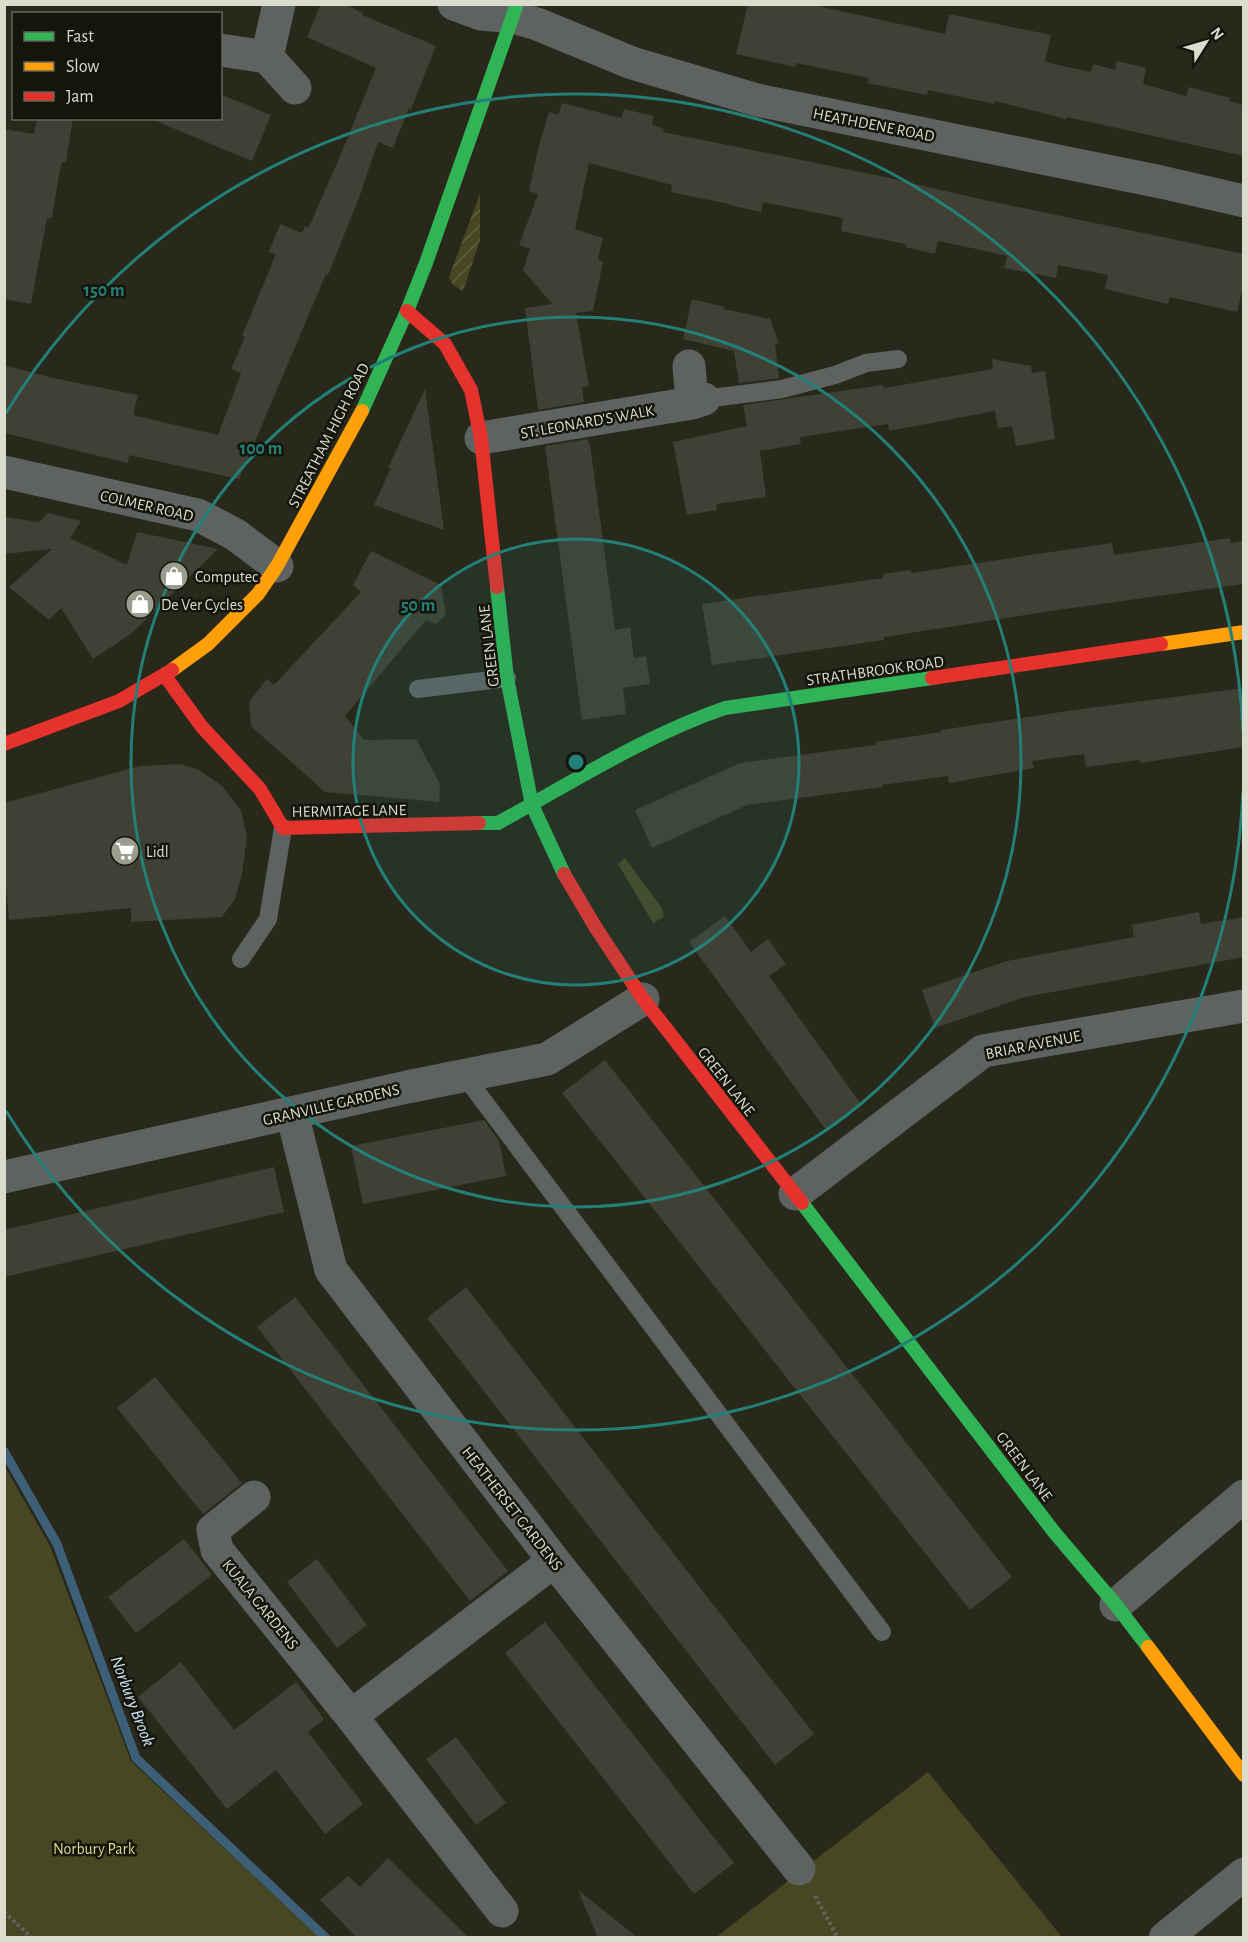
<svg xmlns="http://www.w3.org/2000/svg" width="1248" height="1942" viewBox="0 0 1248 1942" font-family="'Alegreya Sans',sans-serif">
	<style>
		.park { fill: #474723 }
		.garden { fill: url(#garden-furrows) }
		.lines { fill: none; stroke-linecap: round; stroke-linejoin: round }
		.stream { stroke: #3d5f77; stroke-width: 9 }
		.building { fill: #404034 }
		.path { stroke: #616461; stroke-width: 4; stroke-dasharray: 3 3; stroke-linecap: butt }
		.lane { stroke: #5e6362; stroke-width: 18 }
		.street { stroke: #5e6362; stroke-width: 33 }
		.fast { stroke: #30b455; stroke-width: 14 }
		.slow { stroke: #ff9f0a; stroke-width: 14 }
		.jam { stroke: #e5322d; stroke-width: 14 }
		.ring { fill: none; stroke: #238078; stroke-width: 3 }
		.labels { text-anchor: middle; stroke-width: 5; stroke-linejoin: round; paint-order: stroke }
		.street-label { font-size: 16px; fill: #dbdccd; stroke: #15150b }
		.poi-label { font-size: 16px; fill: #dbdccd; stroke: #15150b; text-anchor: start }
		.park-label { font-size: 16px; fill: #d9d991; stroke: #15150b }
		.water-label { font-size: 18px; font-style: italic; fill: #cde5f8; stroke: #15150b }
		.centre { fill: #238078; stroke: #15150b; stroke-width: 3 }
		.ring-label { font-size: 18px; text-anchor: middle; font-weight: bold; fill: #238078; stroke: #15150b; stroke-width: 5; stroke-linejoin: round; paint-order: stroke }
	</style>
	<defs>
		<pattern id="garden-furrows" width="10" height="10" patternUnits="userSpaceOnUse" patternTransform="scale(1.5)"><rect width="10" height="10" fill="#474723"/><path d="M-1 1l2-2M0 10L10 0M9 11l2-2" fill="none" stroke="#616142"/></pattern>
	</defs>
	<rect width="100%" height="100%" fill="#28281b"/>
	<path class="park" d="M 625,858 L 662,908 L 664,917 L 653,923 L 618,864 Z
		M 4,1465 L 50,1546 L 131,1761 L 319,1937 L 5,1937 Z
		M 928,1772 L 1062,1937 L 715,1938 Z"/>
	<path class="garden" d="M 480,194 L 480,240 L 463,291 L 453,285 L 449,277 Z"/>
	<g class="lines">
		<path class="stream" d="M 4,1451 L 57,1544 L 136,1758 L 326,1938"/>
	</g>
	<path class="building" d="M 321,4 L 344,4 L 363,13 L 362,15 L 436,46 L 411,109 L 409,108 L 393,148 L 378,142 L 360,195 L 328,275 L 326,274 L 239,479 L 129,455 L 128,463 L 4,433 L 4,365 L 53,378 L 138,395 L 133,415 L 218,435 L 241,373 L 231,369 L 245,337 L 242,336 L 276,254 L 269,252 L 280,224 L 302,233 L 305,226 L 309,227 L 341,154 L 376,68 L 307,37 Z
		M 748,4 L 809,4 L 945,34 L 949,14 L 1051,35 L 1045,62 L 1091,72 L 1093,64 L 1115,70 L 1117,61 L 1146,68 L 1143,84 L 1186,96 L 1189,87 L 1230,98 L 1229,101 L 1244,105 L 1244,156 L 1067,117 L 1066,119 L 995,101 L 995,104 L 928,90 L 927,95 L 868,83 L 869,78 L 796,63 L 795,67 L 736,54 Z
		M 220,94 L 271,115 L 252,161 L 151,119 L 220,118 Z
		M 562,103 L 621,118 L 624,109 L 653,116 L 652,125 L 664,129 L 663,132 L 885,177 L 980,199 L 1244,254 L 1244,283 L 1237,312 L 1170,297 L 1168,304 L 1105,289 L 1108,275 L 1058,265 L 1056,278 L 1004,268 L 1007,256 L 972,248 L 938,241 L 935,254 L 905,247 L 906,244 L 841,231 L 843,218 L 763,202 L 761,212 L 729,205 L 729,204 L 671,192 L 672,185 L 589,163 L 575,229 L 603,238 L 598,259 L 603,262 L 593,311 L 576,313 L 589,386 L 582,387 L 584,402 L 538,410 L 525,308 L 552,304 L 523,270 L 530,249 L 519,245 L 538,194 L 529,191 L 538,149 L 549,112 L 558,115 Z
		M 37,118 L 73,118 L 66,162 L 62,162 L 59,175 L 52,218 L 47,218 L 31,304 L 4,299 L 4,129 L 34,134 Z
		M 692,299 L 725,307 L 724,309 L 770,319 L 779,343 L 775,344 L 779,378 L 739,383 L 734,351 L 683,339 Z
		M 992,359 L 1031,366 L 1032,373 L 1045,371 L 1055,439 L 1016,446 L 1012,426 L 998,428 L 995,411 L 889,431 L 888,424 L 800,437 L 801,444 L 760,451 L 766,497 L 716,504 L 717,510 L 687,515 L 673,442 L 747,426 L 743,405 L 883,385 L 884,388 L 993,369 Z
		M 425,389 L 444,530 L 374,505 L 391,468 L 388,468 Z
		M 588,439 L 589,445 L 590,445 L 615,630 L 630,627 L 634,658 L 646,656 L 650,684 L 623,688 L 626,714 L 582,720 L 545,446 Z
		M 48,513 L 81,521 L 70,538 L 127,565 L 137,532 L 218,549 L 132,633 L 93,659 L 61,608 L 49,620 L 9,587 L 52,549 L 4,554 L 4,517 L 39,522 Z
		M 1230,538 L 1231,543 L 1244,541 L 1244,584 L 1058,610 L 884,637 L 884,640 L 712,665 L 702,604 L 883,578 L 883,574 L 911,570 L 911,573 L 1112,543 L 1114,555 Z
		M 371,551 L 441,585 L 446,615 L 436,624 L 426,620 L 345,716 L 364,740 L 416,739 L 440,784 L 439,802 L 325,792 L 251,726 L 249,702 L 267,679 L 274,685 L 361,592 L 353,585 Z
		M 1244,688 L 1244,747 L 1140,763 L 1139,760 L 1086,767 L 1084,754 L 1032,761 L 1034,768 L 949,783 L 948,776 L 882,785 L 882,787 L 747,805 L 652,848 L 635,810 L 740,763 L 875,745 L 876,742 L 941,732 L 941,730 L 1074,710 Z
		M 181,764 L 199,770 L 222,786 L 241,810 L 247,837 L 242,874 L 235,899 L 222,917 L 131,922 L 131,908 L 9,920 L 4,865 L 4,803 L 140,766 Z
		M 1199,912 L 1201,924 L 1244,917 L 1244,957 L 1025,997 L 935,1028 L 922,990 L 1007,961 L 1134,937 L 1132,925 Z
		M 725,916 L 751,952 L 768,939 L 786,964 L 769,976 L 861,1104 L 826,1130 L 689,942 Z
		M 605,1060 L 1012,1577 L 970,1610 L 562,1093 Z
		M 484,1120 L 499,1141 L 506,1176 L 363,1204 L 351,1146 Z
		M 274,1167 L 284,1212 L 4,1277 L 4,1230 Z
		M 466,1287 L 814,1734 L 775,1765 L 427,1318 Z
		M 295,1297 L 508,1571 L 470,1601 L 257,1327 Z
		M 155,1377 L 242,1483 L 203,1514 L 117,1408 Z
		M 184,1539 L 212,1575 L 136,1633 L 108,1597 Z
		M 317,1559 L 367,1625 L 337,1648 L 287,1582 Z
		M 545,1622 L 734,1863 L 694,1894 L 505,1653 Z
		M 181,1662 L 234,1730 L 296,1682 L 324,1719 L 308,1732 L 363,1804 L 325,1834 L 276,1770 L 227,1809 L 138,1697 Z
		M 456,1737 L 506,1803 L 476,1825 L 426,1759 Z
		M 388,1858 L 469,1938 L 357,1938 L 320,1900 L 348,1876 L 360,1887 Z
		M 578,1890 L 638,1938 L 598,1938 Z"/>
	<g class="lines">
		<path class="path" d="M 815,1896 L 838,1938
			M 4,1912 L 32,1938"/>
		<path class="lane" d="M 704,399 L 782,389 L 835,375 L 866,363 L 898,359
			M 418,689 L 507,678
			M 241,959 L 268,919 L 283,828
			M 464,1075 L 882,1632"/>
		<path class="street" d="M 454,4 L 481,14 L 513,17 L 537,24 L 632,63 L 757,100 L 1161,182 L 1244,201
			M 220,50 L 267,57 L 279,4
			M 267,57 L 295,88
			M 689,366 L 692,403
			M 481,438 L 692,403 L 704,399
			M 4,472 L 198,515 L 236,535 L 277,566
			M 292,1113 L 331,1270 L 554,1561 L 799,1869
			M 4,1177 L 407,1087 L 547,1059 L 643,999
			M 795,1194 L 983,1051 L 1244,1006
			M 254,1497 L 213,1530 L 217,1550 L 351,1716
			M 1116,1605 L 1244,1496
			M 502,1911 L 351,1716 L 554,1561
			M 1165,1938 L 1244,1874"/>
		<path class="fast" d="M 362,411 L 407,311 L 426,263 L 517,4
			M 497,587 L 507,678 L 532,805 L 564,874
			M 479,823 L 498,823 C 571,783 646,735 725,708 L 932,678
			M 802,1203 L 1054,1532 L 1116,1605 L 1148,1647"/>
		<path class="slow" d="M 1161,644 L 1244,632
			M 172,670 L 208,644 L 258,594 L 277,566 L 362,411
			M 1148,1647 L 1244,1775"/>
		<path class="jam" d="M 407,311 L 445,344 L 471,390 L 481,438 L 497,587
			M 165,676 L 202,727 L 260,789 L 283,828 L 479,823
			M 932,678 L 1161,644
			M 4,744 L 119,701 L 172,670
			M 564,874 L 596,928 L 643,999 L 802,1203"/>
	</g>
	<circle cx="576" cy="762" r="223" fill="#238078" fill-opacity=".12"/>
	<g class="ring">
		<circle cx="576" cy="762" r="223"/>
		<circle cx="576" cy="762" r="445"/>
		<path d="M1243 791A668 668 0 0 1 6 1111M6 413A668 668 0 0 1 1243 733"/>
	</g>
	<defs>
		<g id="shop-disc" transform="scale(1.5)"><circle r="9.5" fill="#9c9d8f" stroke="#15150b"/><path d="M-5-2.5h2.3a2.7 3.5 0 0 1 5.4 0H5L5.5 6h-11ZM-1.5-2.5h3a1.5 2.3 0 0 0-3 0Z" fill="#fff"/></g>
		<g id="supermarket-disc" transform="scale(1.5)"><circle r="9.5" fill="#9c9d8f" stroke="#15150b"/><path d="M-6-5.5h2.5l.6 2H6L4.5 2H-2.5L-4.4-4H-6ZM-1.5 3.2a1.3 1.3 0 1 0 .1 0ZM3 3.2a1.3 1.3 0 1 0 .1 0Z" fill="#fff"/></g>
	</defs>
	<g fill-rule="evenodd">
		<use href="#shop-disc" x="174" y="576"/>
		<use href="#shop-disc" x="140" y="604"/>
		<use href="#supermarket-disc" x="125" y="851"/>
	</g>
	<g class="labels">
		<g class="street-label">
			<text transform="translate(874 124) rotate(11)" y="6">HEATHDENE ROAD</text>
			<text transform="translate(587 421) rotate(-10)" y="6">ST. LEONARD'S WALK</text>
			<text transform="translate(328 435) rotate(-63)" y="6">STREATHAM HIGH ROAD</text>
			<text transform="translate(147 505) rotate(13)" y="6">COLMER ROAD</text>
			<text transform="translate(488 646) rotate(-97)" y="6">GREEN LANE</text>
			<text transform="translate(875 670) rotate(-8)" y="6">STRATHBROOK ROAD</text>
			<text transform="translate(349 810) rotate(-1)" y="6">HERMITAGE LANE</text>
			<text transform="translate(1033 1044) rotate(-11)" y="6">BRIAR AVENUE</text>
			<text transform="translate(727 1081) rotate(52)" y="6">GREEN LANE</text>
			<text transform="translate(331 1104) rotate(-13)" y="6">GRANVILLE GARDENS</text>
			<text transform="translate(1025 1466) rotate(53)" y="6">GREEN LANE</text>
			<text transform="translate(513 1508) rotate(52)" y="6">HEATHERSET GARDENS</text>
			<text transform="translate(261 1604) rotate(51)" y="6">KUALA GARDENS</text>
		</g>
		<g class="poi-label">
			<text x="195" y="582">Computec</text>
			<text x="161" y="610">De Ver Cycles</text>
			<text x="146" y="857">Lidl</text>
		</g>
		<g class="park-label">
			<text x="94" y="1854">Norbury Park</text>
		</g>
		<g class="water-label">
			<text transform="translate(133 1701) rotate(69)" y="6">Norbury Brook</text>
		</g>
	</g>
	<circle cx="576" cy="762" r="9" class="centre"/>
	<g class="ring-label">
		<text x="104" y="296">150 m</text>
		<text x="261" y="454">100 m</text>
		<text x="418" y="611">50 m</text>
	</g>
	<rect width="1248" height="1942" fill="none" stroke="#dbdccd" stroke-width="12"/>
	<rect x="12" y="12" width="210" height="108" fill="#15150b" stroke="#646559" stroke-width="1.5"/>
	<rect x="24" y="32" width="30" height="9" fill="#30b455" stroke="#646559" stroke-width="1.5"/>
	<text x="66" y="42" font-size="18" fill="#dbdccd">Fast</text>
	<rect x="24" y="62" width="30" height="9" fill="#ff9f0a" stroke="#646559" stroke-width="1.5"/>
	<text x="66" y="72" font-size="18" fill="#dbdccd">Slow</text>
	<rect x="24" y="92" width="30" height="9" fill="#e5322d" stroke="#646559" stroke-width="1.5"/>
	<text x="66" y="102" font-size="18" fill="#dbdccd">Jam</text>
	<g transform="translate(1206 42) rotate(53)" stroke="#15150b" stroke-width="4.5" paint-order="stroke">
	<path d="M0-4.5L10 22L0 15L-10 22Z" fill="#dbdccd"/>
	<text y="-9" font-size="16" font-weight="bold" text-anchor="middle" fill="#dbdccd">N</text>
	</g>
</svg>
